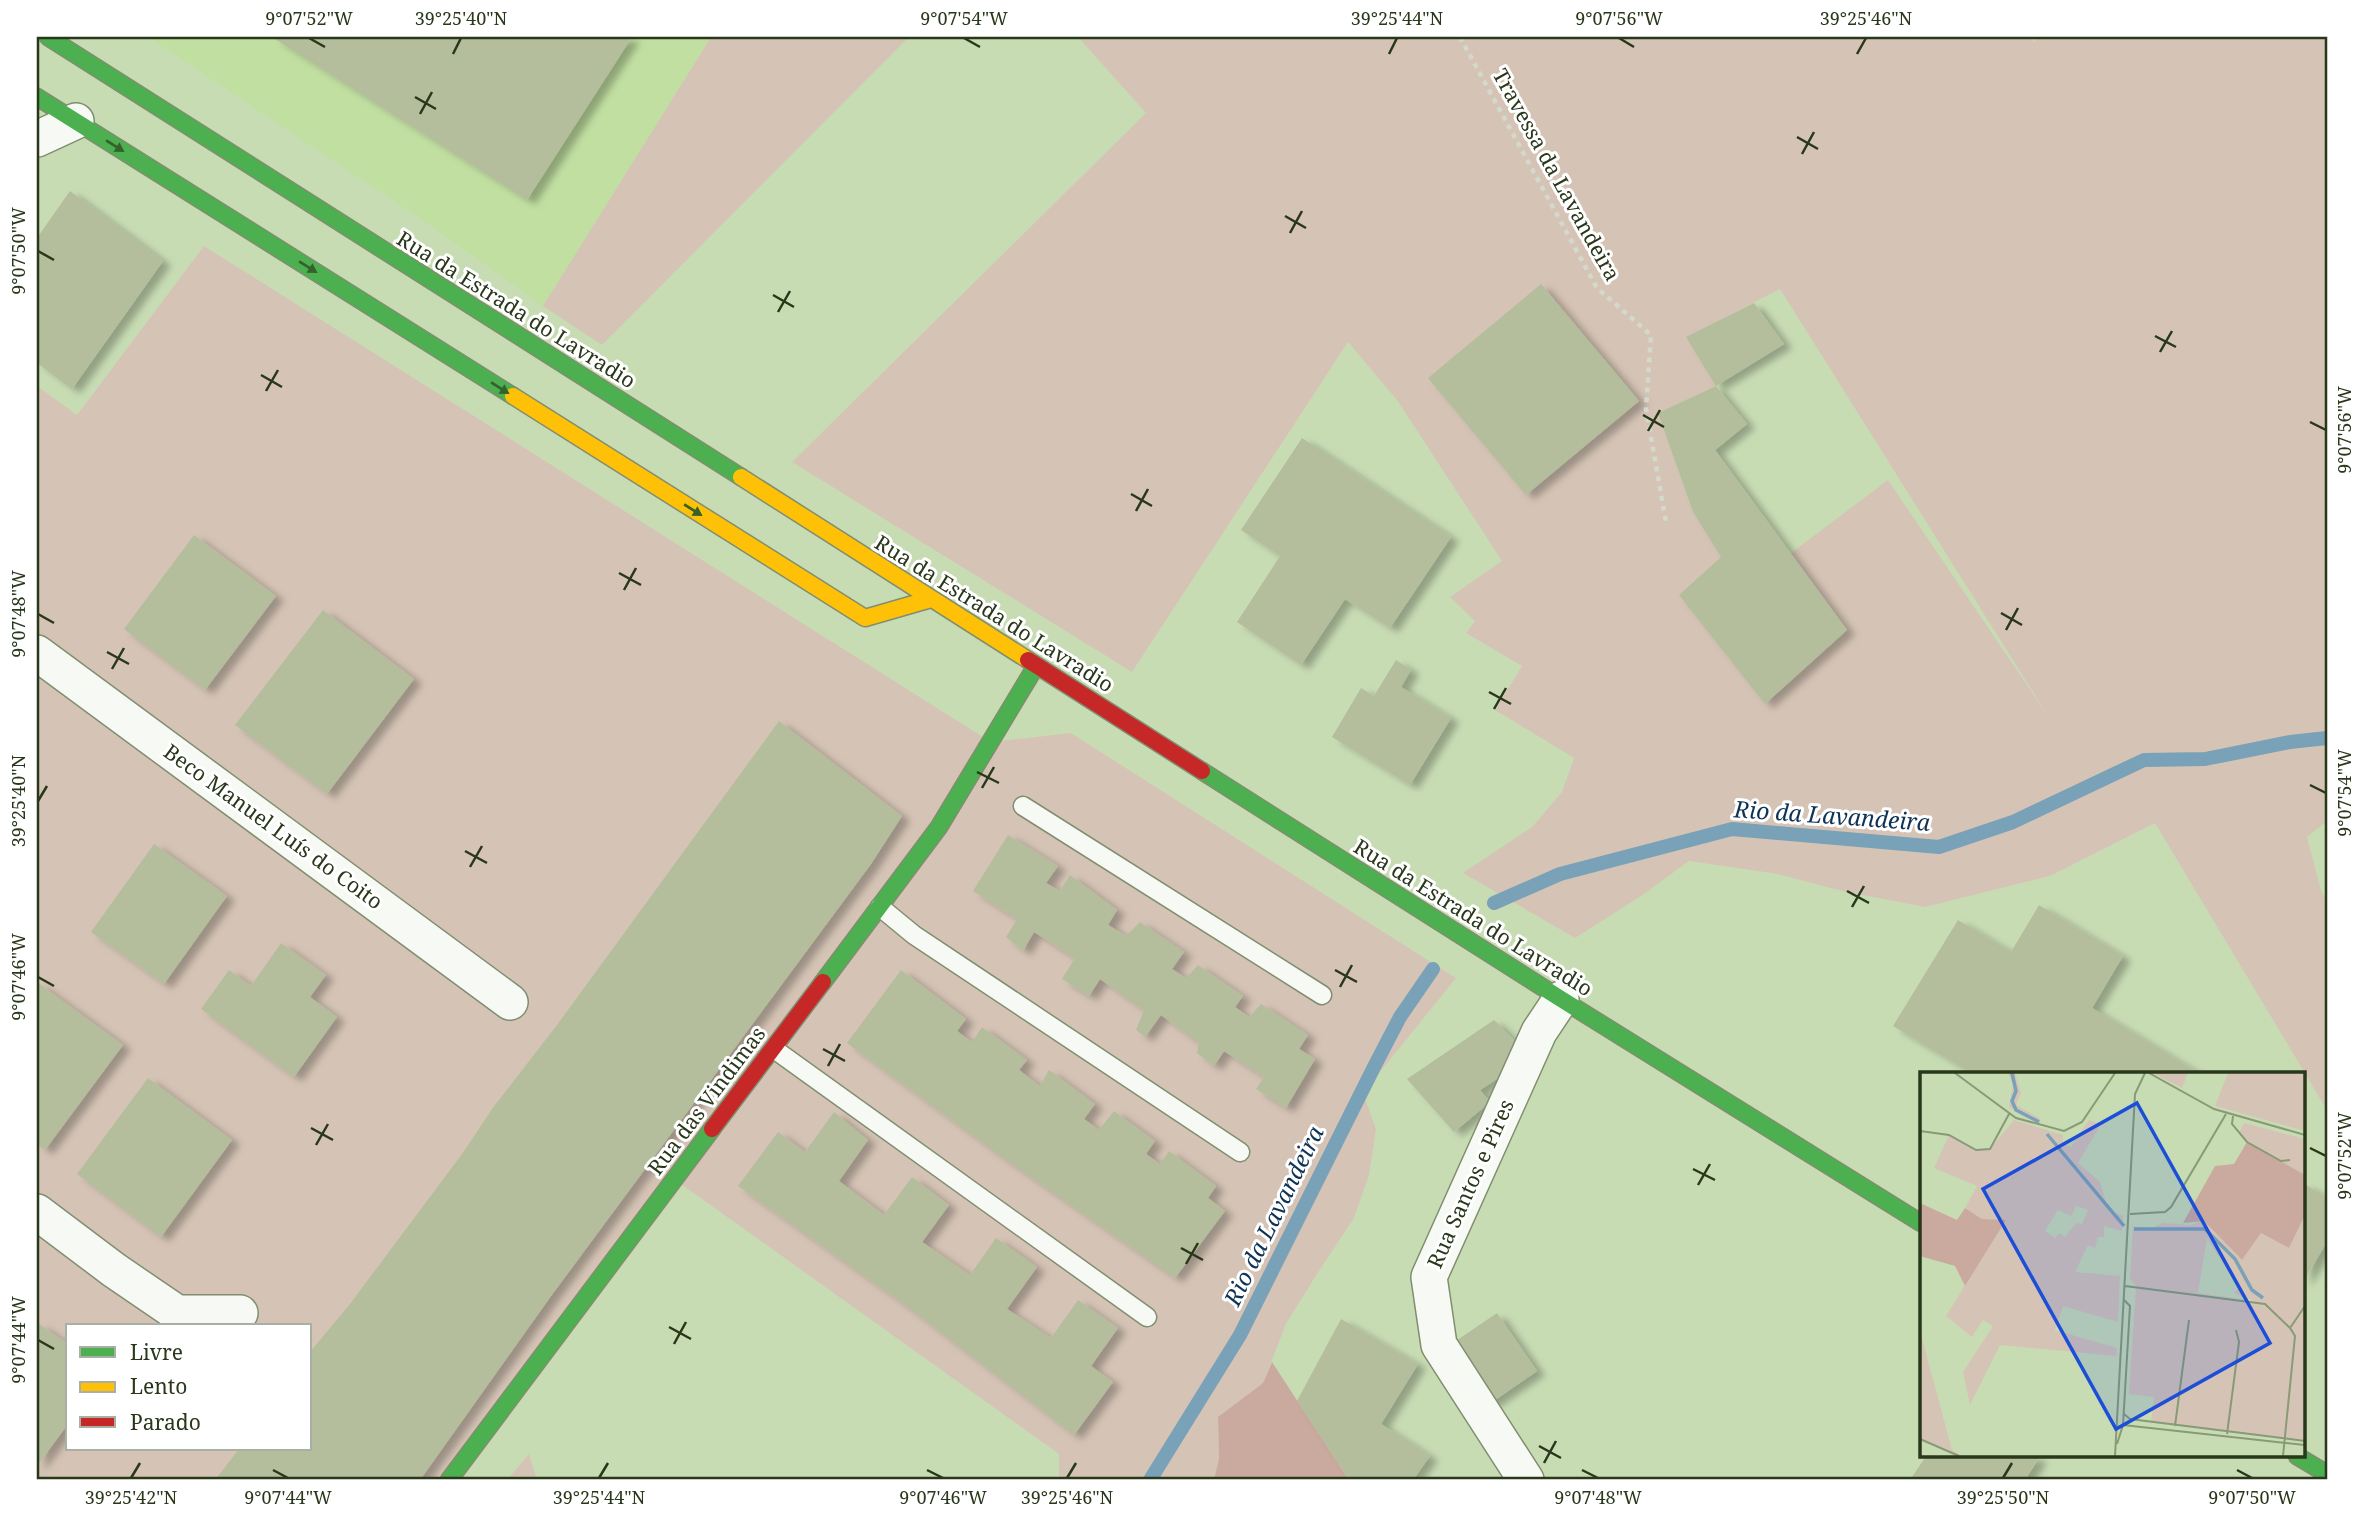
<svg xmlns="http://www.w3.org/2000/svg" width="2364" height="1517" viewBox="0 0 2364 1517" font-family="'Noto Serif',serif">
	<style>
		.built { fill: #c1dfa1 }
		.green { fill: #d5c4b5; fill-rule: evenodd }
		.forest { fill: #caaa9e }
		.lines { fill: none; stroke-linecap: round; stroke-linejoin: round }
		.stream { stroke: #79a1b8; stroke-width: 14 }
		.building { fill: #b4bd9c; filter: url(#shadow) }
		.lane-casing { stroke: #808e6f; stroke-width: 21 }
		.street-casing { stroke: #808e6f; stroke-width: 38 }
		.fast-casing { stroke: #808e6f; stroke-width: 19 }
		.slow-casing { stroke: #808e6f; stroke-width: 19 }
		.jam-casing { stroke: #808e6f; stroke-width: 19 }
		.path { stroke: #d3d9cc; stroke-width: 4.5; stroke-dasharray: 5 5; stroke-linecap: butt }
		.lane { stroke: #f7faf4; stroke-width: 18 }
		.street { stroke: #f7faf4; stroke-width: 35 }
		.fast { stroke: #4caf50; stroke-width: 16 }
		.slow { stroke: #ffc107; stroke-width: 16 }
		.jam { stroke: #c62828; stroke-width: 16 }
		.oneway { fill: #35612d }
		.ticks { fill: none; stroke: #29371a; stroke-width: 2.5 }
		.labels { text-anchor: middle; stroke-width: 6; stroke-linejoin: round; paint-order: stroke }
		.street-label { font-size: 21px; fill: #29371a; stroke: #fff }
		.water-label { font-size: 23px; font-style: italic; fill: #0e3355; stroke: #fff }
		.inset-river { fill: none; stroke: #79a1b8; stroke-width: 3.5 }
		.inset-road { fill: none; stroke: #889a76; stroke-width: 2 }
		.view { fill: #1d4ed8; fill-opacity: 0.15; stroke: #1d4ed8; stroke-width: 3.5 }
		.inset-edge { fill: none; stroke: #29371a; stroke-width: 3.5 }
		.neatline { fill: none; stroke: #29371a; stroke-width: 2.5 }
		.ticks-label { font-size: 18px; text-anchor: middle; fill: #29371a }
	</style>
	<defs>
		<filter id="shadow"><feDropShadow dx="8" dy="4.5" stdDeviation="3.5" flood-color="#0004"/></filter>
	</defs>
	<rect width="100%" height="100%" fill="#c8dcb4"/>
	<path class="built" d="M 148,37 L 711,37 L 543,306 L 418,217 Z"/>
	<path class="green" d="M 711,37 L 909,37 L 602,345 L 543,306 Z
		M 1078,37 L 2031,37 L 2034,42 L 2038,37 L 2327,37 L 2327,821 L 2307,837 L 2321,891 L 2327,902 L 2327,1110 L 2155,823 L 2050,876 L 1925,907 L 1842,891 L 1778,874 L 1689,861 L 1644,894 L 1575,938 L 1463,873 L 1532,827 L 1562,792 L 1574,758 L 1495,710 L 1522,666 L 1466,633 L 1475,621 L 1450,597 L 1502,561 L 1397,400 L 1348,342 L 1132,672 L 792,462 L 1146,113 ZM 1780,289 L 2048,716 L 1888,480 L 1791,553 L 1680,596 L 1721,557 L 1693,512 L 1658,413 L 1716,386 L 1687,337 Z
		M 204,246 L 991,742 L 1071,733 L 1456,978 L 1363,1093 L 1376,1129 L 1369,1175 L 1354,1218 L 1315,1277 L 1286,1324 L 1263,1383 L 1218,1417 L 1219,1458 L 1214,1480 L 1059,1480 L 1059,1454 L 674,1179 L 449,1480 L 37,1480 L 37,386 L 77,415 ZM 68,1326 L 310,1326 L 310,1449 L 68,1449 Z
		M 529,1454 L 537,1480 L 507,1480 Z"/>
	<path class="forest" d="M 1272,1362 L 1349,1480 L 1214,1480 L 1219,1458 L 1218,1417 L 1263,1383 Z"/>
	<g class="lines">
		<path class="stream" d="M 1494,903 L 1560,874 L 1732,829 L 1939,847 L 2013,822 L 2144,760 L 2205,759 L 2290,742 L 2327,738
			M 1150,1480 L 1240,1335 L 1374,1067 L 1400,1017 L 1433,969"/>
	</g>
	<path class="building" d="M 272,37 L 632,37 L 527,200 Z
		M 70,191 L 163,261 L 72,389 L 37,363 L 37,238 Z
		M 1541,284 L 1639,401 L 1526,495 L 1428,378 Z
		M 1754,303 L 1784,344 L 1716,386 L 1686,337 Z
		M 1716,386 L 1747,424 L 1715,450 L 1847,630 L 1765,704 L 1679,595 L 1721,557 L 1693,512 L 1658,413 Z
		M 1302,438 L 1451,537 L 1390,628 L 1345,599 L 1301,665 L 1237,622 L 1280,556 L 1241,530 Z
		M 194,535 L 276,596 L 205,690 L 124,629 Z
		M 323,610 L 414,679 L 327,794 L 235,725 Z
		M 1396,660 L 1411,670 L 1401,687 L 1451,718 L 1410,785 L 1332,737 L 1361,688 L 1374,696 Z
		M 779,721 L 902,816 L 871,864 L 551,1296 L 420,1480 L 215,1480 L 239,1449 L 310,1449 L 310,1352 L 350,1304 L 462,1154 L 492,1109 L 557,1025 Z
		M 1008,835 L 1058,866 L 1046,883 L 1060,891 L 1070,875 L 1117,910 L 1108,925 L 1126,936 L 1140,922 L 1184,952 L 1172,969 L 1186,978 L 1198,965 L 1243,996 L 1235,1007 L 1249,1017 L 1261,1004 L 1308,1035 L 1299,1049 L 1315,1059 L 1286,1108 L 1256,1089 L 1264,1077 L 1224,1051 L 1214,1066 L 1197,1053 L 1199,1043 L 1161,1015 L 1145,1037 L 1136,1030 L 1144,1010 L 1100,979 L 1089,996 L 1062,979 L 1075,958 L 1034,932 L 1023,951 L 1006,937 L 1017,919 L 973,891 Z
		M 154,844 L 227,896 L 164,984 L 91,932 Z
		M 2039,905 L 2123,956 L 2092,1008 L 2200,1074 L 1973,1074 L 1893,1026 L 1958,920 L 2011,952 Z
		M 281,943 L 326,975 L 310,997 L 337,1017 L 294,1077 L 201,1009 L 229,970 L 251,986 Z
		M 901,970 L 966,1019 L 957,1031 L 972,1042 L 982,1027 L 1027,1060 L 1019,1070 L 1040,1086 L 1049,1070 L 1095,1104 L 1084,1119 L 1099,1130 L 1114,1111 L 1155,1141 L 1146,1154 L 1160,1164 L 1169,1151 L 1216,1186 L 1208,1198 L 1225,1211 L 1175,1278 L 994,1151 L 847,1043 Z
		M 37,982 L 123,1045 L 45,1150 L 37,1144 Z
		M 1494,1020 L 1514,1040 L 1503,1075 L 1480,1090 L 1490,1102 L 1454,1132 L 1407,1079 Z
		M 148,1078 L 232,1140 L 161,1237 L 77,1174 Z
		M 834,1112 L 868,1140 L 839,1181 L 884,1215 L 912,1177 L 949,1205 L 922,1242 L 970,1275 L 996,1238 L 1037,1267 L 1007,1309 L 1051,1338 L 1078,1300 L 1118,1328 L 1091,1366 L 1113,1382 L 1074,1435 L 908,1307 L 738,1186 L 778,1132 L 805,1152 Z
		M 2303,1183 L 2327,1198 L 2327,1242 L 2303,1282 Z
		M 1497,1313 L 1537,1371 L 1488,1405 L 1447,1347 Z
		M 1341,1319 L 1418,1364 L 1381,1424 L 1430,1456 L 1413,1480 L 1349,1480 L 1297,1401 Z
		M 38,1323 L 68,1344 L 68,1424 L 37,1466 Z
		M 1926,1456 L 2035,1456 L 2039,1458 L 2025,1480 L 1910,1480 Z"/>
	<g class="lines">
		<g class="lane-casing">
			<path id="lane" d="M 1023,806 L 1322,995
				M 880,907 L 914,935 L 1240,1152
				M 774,1049 L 1147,1317"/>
		</g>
		<g class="street-casing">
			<path id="street" d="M 37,139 L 76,121
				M 37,653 L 510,1002
				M 37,1212 L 114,1270 L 177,1313 L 240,1313
				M 1526,1480 L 1439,1345 L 1429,1277 L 1539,1032 L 1561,999"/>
		</g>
		<g class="fast-casing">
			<path id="fast" d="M 48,37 L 741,477
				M 37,97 L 513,396
				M 1202,771 L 1561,999 L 1921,1223
				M 823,982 L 939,827 L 1036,666
				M 2297,1456 L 2327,1474
				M 449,1480 L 712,1129"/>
		</g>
		<g class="slow-casing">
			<path id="slow" d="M 513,396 L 865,618 L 931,599
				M 741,477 L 1028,660"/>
		</g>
		<g class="jam-casing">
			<path id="jam" d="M 1028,660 L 1202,771
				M 712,1129 L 823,982"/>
		</g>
		<path class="path" d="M 1460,37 L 1597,288 L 1651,335 L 1646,409 L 1666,522"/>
		<use href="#lane" class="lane"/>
		<use href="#street" class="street"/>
		<use href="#fast" class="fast"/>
		<use href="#slow" class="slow"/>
		<use href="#jam" class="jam"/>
	</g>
	<defs><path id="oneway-solid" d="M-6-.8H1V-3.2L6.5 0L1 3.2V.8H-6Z" transform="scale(1.75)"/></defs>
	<g class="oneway">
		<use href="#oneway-solid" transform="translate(115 146) rotate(32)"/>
		<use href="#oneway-solid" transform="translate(308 267) rotate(32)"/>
		<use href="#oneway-solid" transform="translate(500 388) rotate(32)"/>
		<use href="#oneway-solid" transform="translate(693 510) rotate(32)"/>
	</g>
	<path class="ticks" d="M 309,38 L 325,47M 964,38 L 980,47M 1619,38 L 1634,47M 453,54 L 461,38M 1389,54 L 1397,38M 1857,54 L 1866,38M 415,97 L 436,109M 420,114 L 432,92M 1797,137 L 1818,149M 1802,154 L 1814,132M 1285,216 L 1306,228M 1290,233 L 1302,211M 38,251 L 54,260M 773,295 L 794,307M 778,312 L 790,291M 2155,336 L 2176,347M 2160,352 L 2172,331M 261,375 L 282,387M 266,391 L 278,370M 1643,415 L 1664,427M 2310,422 L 2326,430M 1648,431 L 1660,410M 1131,494 L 1152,506M 1136,511 L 1148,489M 619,573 L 641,585M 624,590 L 636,568M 2001,613 L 2022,625M 38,614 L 54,623M 2006,630 L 2018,608M 107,652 L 129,664M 112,669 L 124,648M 1489,692 L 1511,704M 1494,709 L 1506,688M 977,772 L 999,783M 2310,785 L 2326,793M 982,788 L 994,767M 38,801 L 47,786M 465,851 L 487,863M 470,867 L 482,846M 1847,891 L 1869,903M 1852,907 L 1864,886M 1335,970 L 1357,982M 38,977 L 54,986M 1340,987 L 1352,965M 823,1049 L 845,1061M 828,1066 L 840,1044M 311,1128 L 333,1140M 316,1145 L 328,1124M 2310,1148 L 2326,1156M 1693,1169 L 1715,1180M 1698,1185 L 1710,1164M 1181,1248 L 1203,1260M 1186,1264 L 1198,1243M 669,1327 L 691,1339M 38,1340 L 54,1349M 674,1344 L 686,1322M 1539,1446 L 1561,1458M 1544,1463 L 1556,1441M 273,1470 L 288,1478M 927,1470 L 943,1478M 1582,1470 L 1598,1478M 2237,1470 L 2252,1478M 131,1478 L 140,1463M 599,1478 L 608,1463M 1067,1478 L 1076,1463M 2003,1478 L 2012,1463"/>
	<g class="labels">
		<g class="street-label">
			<text transform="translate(1556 175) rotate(61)" y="7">Travessa da Lavandeira</text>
			<text transform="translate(516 310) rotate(32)" y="7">Rua da Estrada do Lavradio</text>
			<text transform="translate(994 614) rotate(32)" y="7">Rua da Estrada do Lavradio</text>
			<text transform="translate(273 827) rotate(36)" y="7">Beco Manuel Luís do Coito</text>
			<text transform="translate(1473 918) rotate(32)" y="7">Rua da Estrada do Lavradio</text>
			<text transform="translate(707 1101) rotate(-53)" y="7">Rua das Vindimas</text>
			<text transform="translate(1471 1184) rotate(-66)" y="7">Rua Santos e Pires</text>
		</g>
		<g class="water-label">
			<text transform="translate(1832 816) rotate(4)" y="8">Rio da Lavandeira</text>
			<text transform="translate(1274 1216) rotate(-64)" y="8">Rio da Lavandeira</text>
		</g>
	</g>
	<g transform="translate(1920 1072)">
		<rect width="385" height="385" fill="#c8dcb4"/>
		<path d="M 88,1 L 95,1 L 101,21 L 96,33 L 121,47 L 119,51 L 89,35 L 93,13 ZM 233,1 L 268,1 L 262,16 ZM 308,1 L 385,1 L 385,59 L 295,34 ZM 94,48 L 143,63 L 143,72 L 151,75 L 169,48 L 181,52 L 158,91 L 180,110 L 188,137 L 203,144 L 202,159 L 184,154 L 184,165 L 178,165 L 175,176 L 168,173 L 155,200 L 200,204 L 198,250 L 143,234 L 135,258 L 197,276 L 196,284 L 80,273 L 50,333 L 43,300 L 73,254 L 63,248 L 52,265 L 26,244 L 85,148 L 62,147 L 45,136 L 57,114 L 14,96 L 29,63 L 56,78 L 70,77 ZM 140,134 L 138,138 L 151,144 L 156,134 L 168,138 L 162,152 L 156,151 L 145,165 L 139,161 L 135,166 L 125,159 ZM 324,51 L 385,67 L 385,103 L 327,70 L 319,61 ZM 385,143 L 385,369 L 231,350 L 234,325 L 209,322 L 216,214 L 210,207 L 213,154 L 230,157 L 243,151 L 271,153 L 284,148 L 322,188 L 341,161 L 369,176 ZM 287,166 L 319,216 L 314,221 L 334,229 L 278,221 ZM 0,259 L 32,378 L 42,384 L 0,367 Z" fill="#d5c4b5" fill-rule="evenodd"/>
		<path d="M 327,70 L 385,103 L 385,143 L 369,176 L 341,161 L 322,188 L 284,149 L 263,151 L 295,94 L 314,92 ZM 0,131 L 37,148 L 45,136 L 62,147 L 86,148 L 45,214 L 35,194 L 0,184 Z" fill="#caaa9e"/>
		<path class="inset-river" d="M 92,1 L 96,19 L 92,29 L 96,38 L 119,50M 127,62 L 204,154M 214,157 L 285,157 L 315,187 L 332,218 L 343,226"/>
		<path class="inset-road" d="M 35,1 L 96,46 L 144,59 L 162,50 L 195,1M 229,1 L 294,37 L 385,63M 313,44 L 312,52 L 327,70 L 361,89 L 370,88M 0,59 L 29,63 L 56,78 L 70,77 L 89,42M 210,142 L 245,140 L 251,135 L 306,42M 205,214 L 345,232 L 370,256 L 375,264 L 363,384M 370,256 L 385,234M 204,342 L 210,347 L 385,369M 203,353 L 385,373M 255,354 L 269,248M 307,362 L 319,270 L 316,258M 0,367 L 39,384M 197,372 L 203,353 L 210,234 L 204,228M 195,384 L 215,22 L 225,1"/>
		<path class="view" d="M 217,31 L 350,271 L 196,357 L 63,117 Z"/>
		<rect width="385" height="385" class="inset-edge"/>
	</g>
	<rect width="2364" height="1517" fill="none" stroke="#ffffff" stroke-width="77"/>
	<rect x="66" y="1324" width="245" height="126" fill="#ffffff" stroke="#a9afa3" stroke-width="2"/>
	<rect x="80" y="1347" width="35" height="10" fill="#4caf50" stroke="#a9afa3" stroke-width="2"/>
	<text x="130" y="1360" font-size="21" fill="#29371a">Livre</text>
	<rect x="80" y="1382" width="35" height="10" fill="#ffc107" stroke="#a9afa3" stroke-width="2"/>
	<text x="130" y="1394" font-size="21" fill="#29371a">Lento</text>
	<rect x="80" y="1417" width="35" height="10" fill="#c62828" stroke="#a9afa3" stroke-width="2"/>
	<text x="130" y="1430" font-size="21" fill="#29371a">Parado</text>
	<rect x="38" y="38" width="2288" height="1440" class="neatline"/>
	<g class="ticks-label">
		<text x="309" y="25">9°07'52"W</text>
		<text x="461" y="25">39°25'40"N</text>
		<text x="964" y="25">9°07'54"W</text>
		<text x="1397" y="25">39°25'44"N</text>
		<text x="1619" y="25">9°07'56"W</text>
		<text x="1866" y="25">39°25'46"N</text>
		<text transform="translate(19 251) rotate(-90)" y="6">9°07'50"W</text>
		<text transform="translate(2345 430) rotate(-90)" y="6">9°07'56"W</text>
		<text transform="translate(19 614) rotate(-90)" y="6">9°07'48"W</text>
		<text transform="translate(2345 793) rotate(-90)" y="6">9°07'54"W</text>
		<text transform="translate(19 801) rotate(-90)" y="6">39°25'40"N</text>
		<text transform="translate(19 977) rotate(-90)" y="6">9°07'46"W</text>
		<text transform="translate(2345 1156) rotate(-90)" y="6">9°07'52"W</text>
		<text transform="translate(19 1340) rotate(-90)" y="6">9°07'44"W</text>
		<text x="131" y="1504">39°25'42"N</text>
		<text x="288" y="1504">9°07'44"W</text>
		<text x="599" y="1504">39°25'44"N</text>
		<text x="943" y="1504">9°07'46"W</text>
		<text x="1067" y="1504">39°25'46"N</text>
		<text x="1598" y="1504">9°07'48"W</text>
		<text x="2003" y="1504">39°25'50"N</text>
		<text x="2252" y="1504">9°07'50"W</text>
	</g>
</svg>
